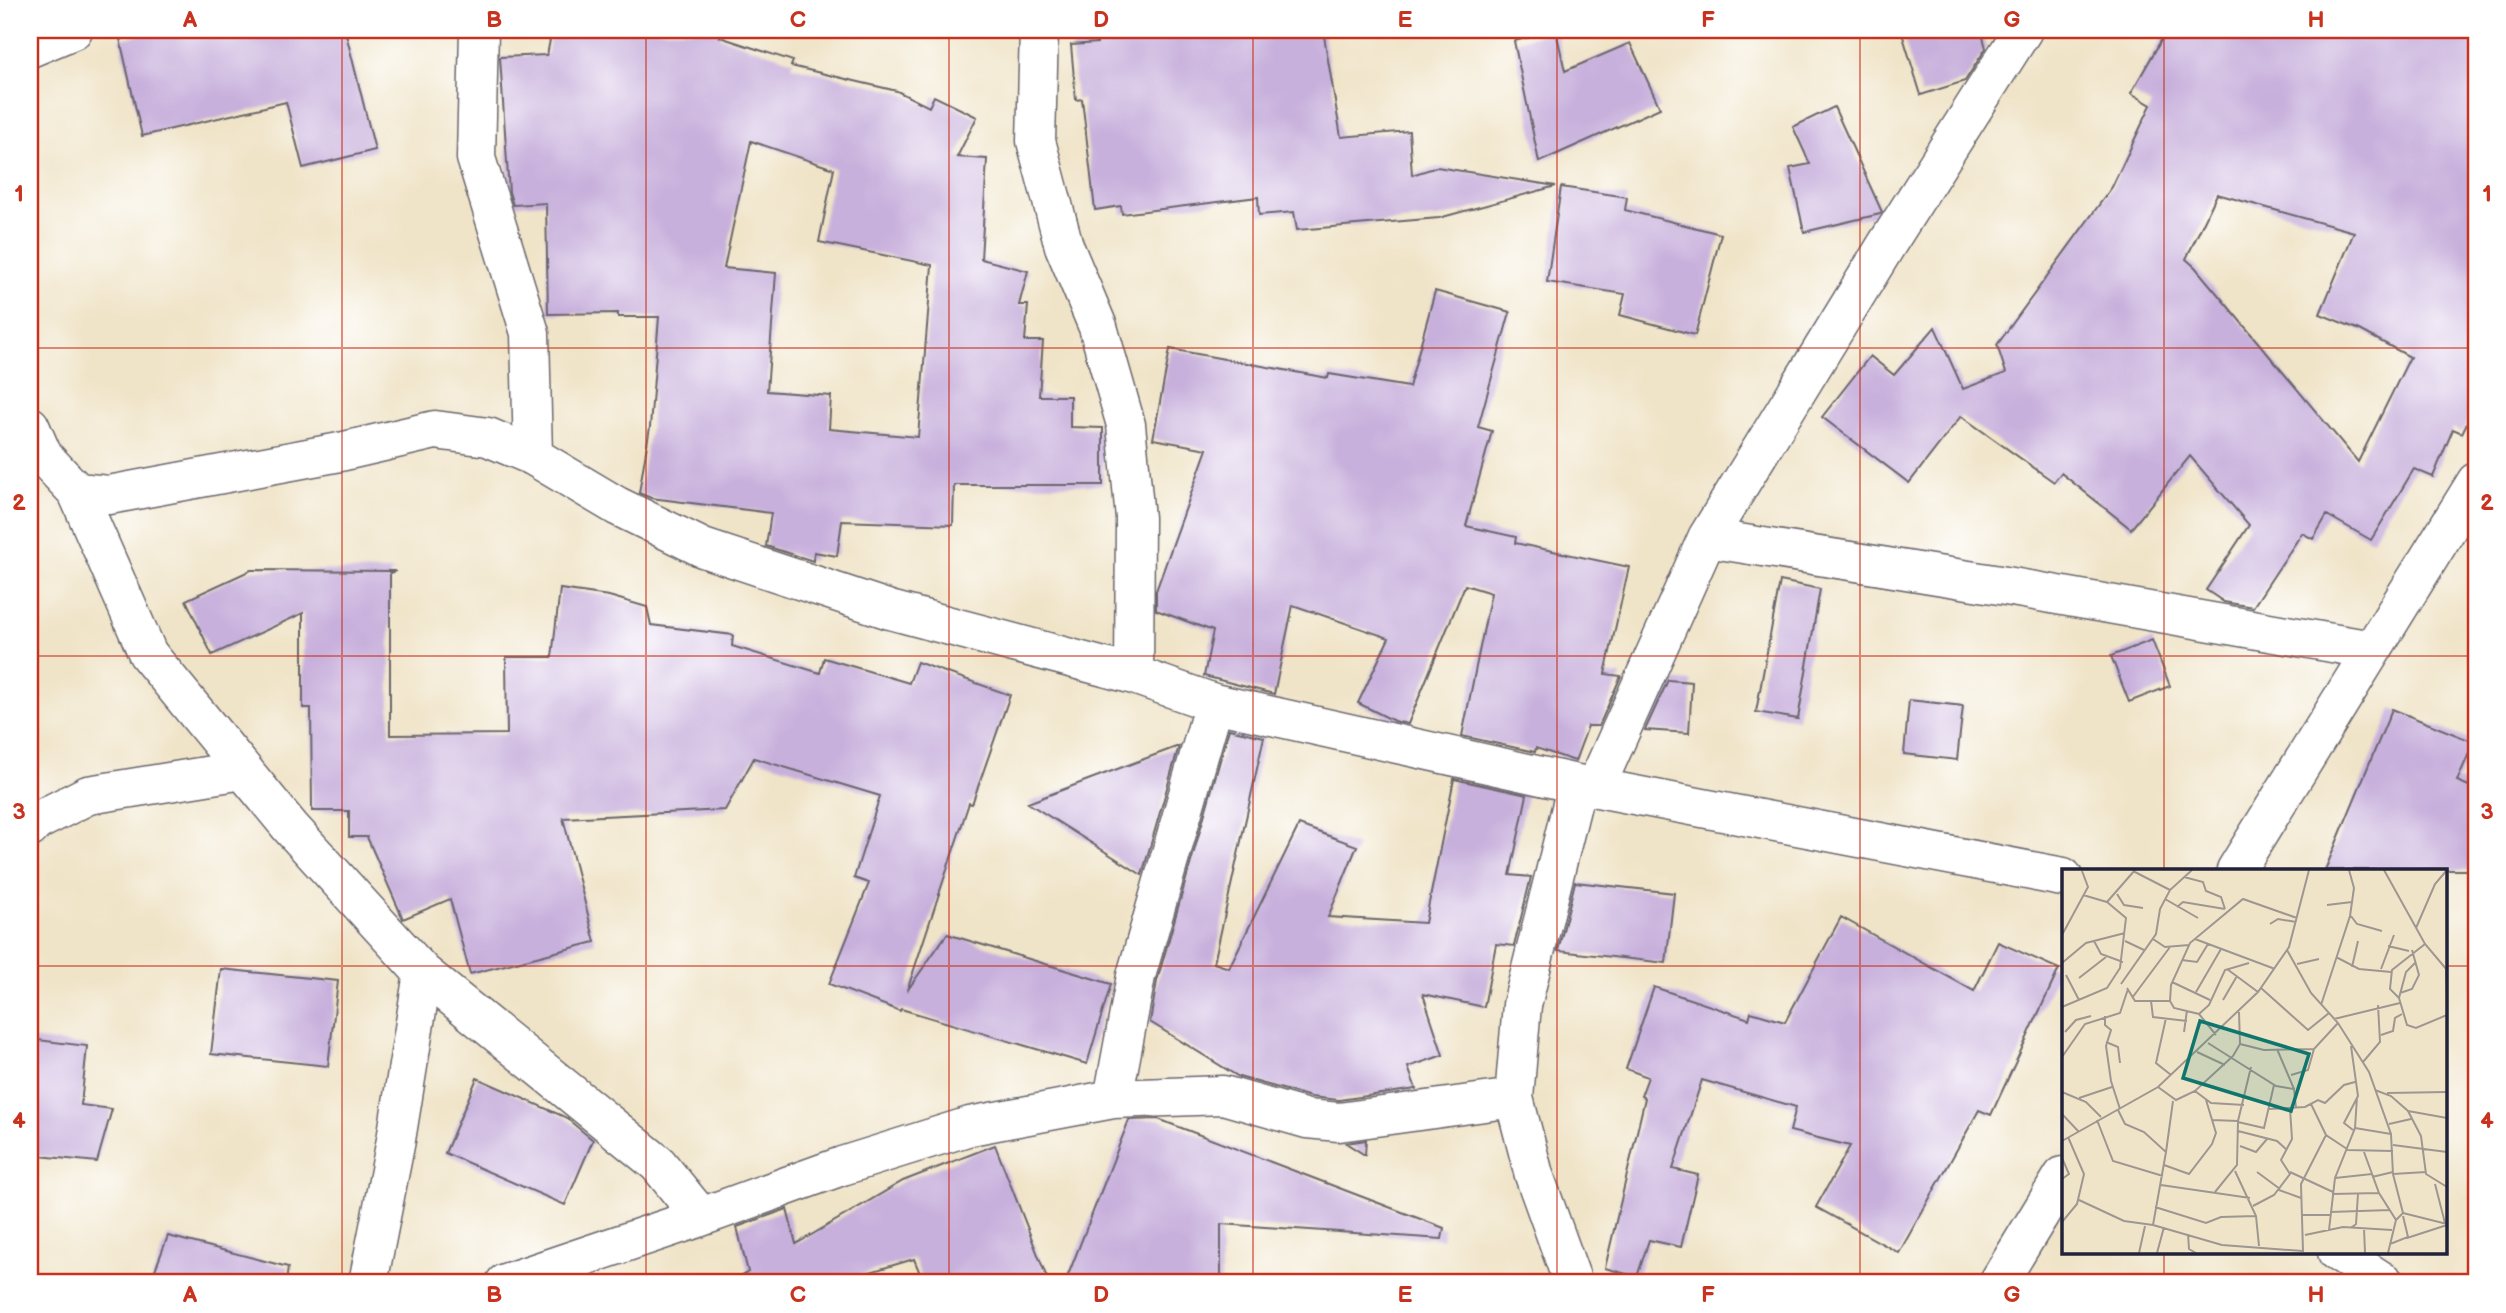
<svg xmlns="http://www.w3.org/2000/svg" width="2506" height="1313" viewBox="0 0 2506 1313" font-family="'Balsamiq Sans',sans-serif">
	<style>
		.building { fill: #c8b0dc; fill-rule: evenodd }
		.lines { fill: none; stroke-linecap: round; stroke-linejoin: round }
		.minor-casing { stroke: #6a666c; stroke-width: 41 }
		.minor { stroke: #fff; stroke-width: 38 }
		.grid { fill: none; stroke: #c8321e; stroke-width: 2; stroke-opacity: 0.55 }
		.inset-road { fill: none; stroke: #9e9690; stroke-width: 2 }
		.view { fill: #0f766e; fill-opacity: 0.15; stroke: #0f766e; stroke-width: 3.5 }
		.inset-edge { fill: none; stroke: #22223b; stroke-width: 3.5 }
		.neatline { fill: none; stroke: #c8321e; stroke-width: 2.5 }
		.grid-label { font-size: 23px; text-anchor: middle; font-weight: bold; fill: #c8321e }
	</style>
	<rect width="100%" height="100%" fill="#fff"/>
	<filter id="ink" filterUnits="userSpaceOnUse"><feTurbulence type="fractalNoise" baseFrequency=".0143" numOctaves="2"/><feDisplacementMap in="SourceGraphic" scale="14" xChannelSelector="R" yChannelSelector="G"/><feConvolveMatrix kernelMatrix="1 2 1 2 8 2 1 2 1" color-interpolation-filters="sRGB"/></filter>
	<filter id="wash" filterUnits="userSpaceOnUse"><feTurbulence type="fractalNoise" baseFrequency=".00686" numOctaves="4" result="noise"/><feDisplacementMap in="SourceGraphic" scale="28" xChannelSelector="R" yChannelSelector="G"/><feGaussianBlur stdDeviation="1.57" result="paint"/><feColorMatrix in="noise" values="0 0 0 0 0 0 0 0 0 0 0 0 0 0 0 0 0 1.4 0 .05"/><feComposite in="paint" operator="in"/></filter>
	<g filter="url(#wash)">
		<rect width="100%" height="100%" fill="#f0e4c8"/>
		<g id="blocks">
			<path class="building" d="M 162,30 L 345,30 L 375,150 L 303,168 L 286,102 L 142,136 L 120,39 Z
				M 552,30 L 721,30 L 720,37 L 793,61 L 791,66 L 897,91 L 929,107 L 934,96 L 977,117 L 957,157 L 987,159 L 981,259 L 1028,271 L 1019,305 L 1028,305 L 1025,341 L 1043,341 L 1039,396 L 1070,396 L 1070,427 L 1103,428 L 1103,485 L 954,485 L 953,525 L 842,521 L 837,556 L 814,552 L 813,561 L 766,546 L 771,513 L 651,498 L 639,493 L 650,427 L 659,317 L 618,317 L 618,313 L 548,314 L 546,203 L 513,205 L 509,192 L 500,57 L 547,55 ZM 751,141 L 834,169 L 819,242 L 932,265 L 918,437 L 829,429 L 831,396 L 767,391 L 776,273 L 724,268 Z
				M 1095,30 L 1323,30 L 1341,137 L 1409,131 L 1412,175 L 1437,167 L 1556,186 L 1439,218 L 1297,230 L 1294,212 L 1259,215 L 1258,197 L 1122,214 L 1121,206 L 1095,210 L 1082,99 L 1076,100 L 1071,45 L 1097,43 Z
				M 1901,30 L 1981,30 L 1986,48 L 1965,81 L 1921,95 Z
				M 2167,30 L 2476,30 L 2476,405 L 2462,433 L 2453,429 L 2433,477 L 2414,469 L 2371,540 L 2327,515 L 2313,539 L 2302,533 L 2253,607 L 2224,602 L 2206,590 L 2249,525 L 2190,456 L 2131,529 L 2061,473 L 2054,482 L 1961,416 L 1909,483 L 1822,417 L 1870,356 L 1894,375 L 1935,327 L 1963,389 L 2006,373 L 1997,345 L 2112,187 L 2151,105 L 2131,93 ZM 2217,194 L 2354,232 L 2320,314 L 2360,330 L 2410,357 L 2358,462 L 2195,267 L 2186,259 Z
				M 1556,31 L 1565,71 L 1630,43 L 1660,108 L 1539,162 L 1514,41 Z
				M 1834,107 L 1882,212 L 1880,214 L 1804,232 L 1790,168 L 1810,164 L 1793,127 Z
				M 1561,187 L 1627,197 L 1625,210 L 1721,234 L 1695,335 L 1620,315 L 1625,294 L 1547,282 Z
				M 1435,291 L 1510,312 L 1478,427 L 1492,431 L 1466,526 L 1516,537 L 1515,543 L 1629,567 L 1605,674 L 1621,676 L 1599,726 L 1588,726 L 1575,761 L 1536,748 L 1535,752 L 1462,736 L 1491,593 L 1465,585 L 1408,724 L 1394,721 L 1358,703 L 1389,638 L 1293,605 L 1274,694 L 1204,676 L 1213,631 L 1156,610 L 1156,591 L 1207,449 L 1153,439 L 1170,349 L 1328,378 L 1329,374 L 1409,387 Z
				M 251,570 L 396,571 L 390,573 L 390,735 L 507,734 L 506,657 L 552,657 L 560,589 L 609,596 L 647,607 L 651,625 L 733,635 L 732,646 L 820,673 L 824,658 L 909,683 L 917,662 L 1010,695 L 972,804 L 969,803 L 907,991 L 947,934 L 1111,984 L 1087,1064 L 901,1009 L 900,1011 L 829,984 L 869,883 L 854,878 L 880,796 L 754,758 L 725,810 L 563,818 L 595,942 L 470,974 L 450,899 L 403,919 L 367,837 L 349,837 L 349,811 L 312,811 L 311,708 L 303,708 L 303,613 L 212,655 L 186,600 Z
				M 1780,581 L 1820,589 L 1798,719 L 1756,712 Z
				M 2152,640 L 2170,686 L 2129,702 L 2111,656 Z
				M 1668,680 L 1692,682 L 1689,733 L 1645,730 Z
				M 1909,700 L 1963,706 L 1957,760 L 1904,754 Z
				M 2392,709 L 2474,742 L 2457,781 L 2476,789 L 2476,870 L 2325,870 Z
				M 1229,729 L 1264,737 L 1214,963 L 1229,968 L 1299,825 L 1357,846 L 1328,917 L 1425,923 L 1454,779 L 1527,795 L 1510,875 L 1531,877 L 1514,946 L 1496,944 L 1484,1007 L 1423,994 L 1443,1055 L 1408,1067 L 1416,1089 L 1339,1100 L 1311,1097 L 1239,1077 L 1150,1022 L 1157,981 Z
				M 1179,746 L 1142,875 L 1028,803 L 1088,780 Z
				M 1575,882 L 1674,893 L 1666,963 L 1558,951 Z
				M 1841,917 L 1974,991 L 1998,942 L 2059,969 L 1991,1115 L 1979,1110 L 1899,1253 L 1816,1207 L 1850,1146 L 1790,1131 L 1796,1107 L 1702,1080 L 1673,1169 L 1698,1175 L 1681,1247 L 1649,1240 L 1637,1277 L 1605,1268 L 1645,1098 L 1641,1096 L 1648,1077 L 1626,1069 L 1654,987 L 1749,1019 L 1751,1012 L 1785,1022 Z
				M 221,969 L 338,981 L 328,1066 L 211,1054 Z
				M 30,1039 L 87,1046 L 81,1105 L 112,1109 L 97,1162 L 30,1155 Z
				M 477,1078 L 565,1117 L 593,1140 L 565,1205 L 445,1153 Z
				M 1158,1119 L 1444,1228 L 1442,1239 L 1221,1224 L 1221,1283 L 1065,1283 L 1129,1120 Z
				M 1366,1140 L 1365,1155 L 1346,1143 Z
				M 995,1145 L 1049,1283 L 924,1283 L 914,1259 L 833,1283 L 729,1283 L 748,1272 L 737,1227 L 787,1209 L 796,1244 L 903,1181 Z
				M 168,1236 L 288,1267 L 286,1283 L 150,1283 Z"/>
		</g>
	</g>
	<g filter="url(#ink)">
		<use href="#blocks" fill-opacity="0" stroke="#6a666c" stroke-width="2"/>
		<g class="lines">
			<g class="minor-casing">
				<path id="minor" d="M 479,30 L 476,158 L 530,333 L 533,456
					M 1039,30 L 1036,141 L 1064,246 L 1098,327 L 1126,425 L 1135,518 L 1134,675
					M 30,48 L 73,30
					M 30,426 L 43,456 L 77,492 L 109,495 L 340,452 L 435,430 L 488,437 L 533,456 L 617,506 L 703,548 L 890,610 L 1134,675 L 1214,703 L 1577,784 L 2063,877
					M 77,492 L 148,654 L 291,828 L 423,973 L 658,1164 L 701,1217
					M 1707,538 L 2012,587 L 2372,650
					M 1596,786 L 1707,538 L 1887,244 L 2023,30
					M 30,828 L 35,822 L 88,795 L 243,770
					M 2236,870 L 2476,482
					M 1113,1099 L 1136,976 L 1214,703
					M 2337,1252 L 2385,1283
					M 368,1283 L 396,1140 L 423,973
					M 505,1283 L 701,1217 L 842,1166 L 970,1126 L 1113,1099 L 1223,1095 L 1307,1119 L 1339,1122 L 1514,1098
					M 1573,1283 L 1534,1175 L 1514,1098 L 1522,1005 L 1577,784
					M 1998,1283 L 2063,1176"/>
			</g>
			<use href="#minor" class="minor"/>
		</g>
	</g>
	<path class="grid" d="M 342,30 L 342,1283M 646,30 L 646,1283M 949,30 L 949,1283M 1253,30 L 1253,1283M 1557,30 L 1557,1283M 1860,30 L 1860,1283M 2164,30 L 2164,870M 30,348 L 2476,348M 30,656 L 2476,656M 30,966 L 2063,966M 2445,966 L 2476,966M 2164,1252 L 2164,1283"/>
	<g transform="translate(2062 869)">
		<rect width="385" height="385" fill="#f0e4c8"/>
		<path class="inset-road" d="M 322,1 L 363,75 L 385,101M 71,2 L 108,21M 122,8 L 141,13 L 144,22 L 159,28 L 163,40M 55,25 L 62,36 L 81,39M 21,26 L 45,33 L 73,1M 103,30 L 136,49M 265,36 L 290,33M 115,38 L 121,33 L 163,40M 289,47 L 295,55 L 320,62M 208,55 L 216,50 L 234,53M 354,59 L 373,15 L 385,1M 0,66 L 26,18 L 20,2M 91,70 L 103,78 L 127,76M 133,70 L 213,100M 32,72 L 39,85 L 61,93M 63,72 L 82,81M 326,77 L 347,82M 225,81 L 249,124 L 276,154 L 307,203 L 329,265 L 331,305 L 341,344 L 334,351M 274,88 L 297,100 L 329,103M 120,91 L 135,93 L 146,75M 0,94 L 24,74 L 63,64M 353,94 L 344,103 L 337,129 L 345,156 L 354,159 L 385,146M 235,95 L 257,90M 290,98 L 296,72M 165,100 L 196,123M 319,100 L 332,66M 384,101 L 385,125M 4,106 L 17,131M 17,109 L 44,88M 110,113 L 148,131M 59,115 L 94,65 L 98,40 L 108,21 L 130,1M 65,119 L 73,132 L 108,132M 199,119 L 246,161 L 267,144M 134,123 L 159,80M 338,124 L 350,120 L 357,106 L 350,81M 70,129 L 108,78M 337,129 L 328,120 L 330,101 L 363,75M 161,131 L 175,107M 89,132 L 91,148 L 125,152M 259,136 L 288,47 L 292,19 L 287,1M 0,138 L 45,119 L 58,99 L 64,49 L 45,33M 137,145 L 147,136 L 163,101 L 187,94M 43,147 L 43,156 L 49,161 L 44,177 L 49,212 L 58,240M 104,149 L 94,194 L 109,206M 272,150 L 338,134M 3,163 L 14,151 L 29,147M 122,163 L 125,141M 154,166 L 137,145 L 112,139 L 108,132 L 109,116 L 128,74 L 181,30 L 235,49M 319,166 L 331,162 L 333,149 L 340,145M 44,173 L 56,178 L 58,194M 146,174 L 214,217 L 232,220 L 234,239M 178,175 L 202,181 L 252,180 L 276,154M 289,177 L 296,227 L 282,254 L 291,261M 215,180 L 232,220M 135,183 L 163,196M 171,187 L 178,175 L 177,143M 0,188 L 23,155 L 58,144 L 66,120M 301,193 L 318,173 L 316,136M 229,206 L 246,201 L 252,180M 96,218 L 114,231 L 133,222 L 171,187M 313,221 L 329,227 L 346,242 L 359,267 L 364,305 L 385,318M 133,222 L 149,234 L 182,236M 0,223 L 24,233 L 39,248M 325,224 L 385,223M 17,229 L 50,218M 249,235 L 264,266 L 285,280M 207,240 L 243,238 L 256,231 L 263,234 L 282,216 L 293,213M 56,241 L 63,255 L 82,263 L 104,283 L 91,356 L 160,376 L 241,382 L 239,315 L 264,266M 346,242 L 385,249M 0,245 L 17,263M 35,251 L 51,292 L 101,307M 150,251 L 176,252M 176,253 L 202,259 L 212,216M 327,255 L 349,250M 293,259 L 329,265M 176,262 L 215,272 L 225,281M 0,272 L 96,218 L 196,123 L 227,78 L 247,1M 331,276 L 385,283M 178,277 L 194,283 L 205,270M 285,281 L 331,282M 104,283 L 111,232M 302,283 L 317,324 L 334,351 L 326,384M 0,289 L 7,305 L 0,310M 102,296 L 127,305 L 150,275 L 154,264 L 144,231M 173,302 L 194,347 L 197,377M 195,303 L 218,320M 228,303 L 271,323M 331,305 L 364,303M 310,308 L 331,303M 273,309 L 310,305M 373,315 L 383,354M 99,316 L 188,329M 217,321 L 239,329M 153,323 L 175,296 L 176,252 L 189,198M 270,325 L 317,324M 17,331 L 62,352 L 91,356M 191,337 L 212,326 L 228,305 L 219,291 L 230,270 L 228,240M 93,338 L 144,354 L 159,348 L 194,347M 268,343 L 328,341M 341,344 L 385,355M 240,346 L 268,346M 0,353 L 15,335 L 22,305 L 6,268M 289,359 L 294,355 L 296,325M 302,359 L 303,384M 267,361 L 273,309 L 293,259 L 295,228M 126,365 L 127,380 L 134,384M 243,366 L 281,358 L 330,361M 345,369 L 385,356M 328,375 L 346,368 L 341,347M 77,384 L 83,357M 95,384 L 102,358"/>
		<path class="view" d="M 138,152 L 247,185 L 229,242 L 121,209 Z"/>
		<rect width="385" height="385" class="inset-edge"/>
	</g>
	<rect width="2506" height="1313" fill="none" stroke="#fff" stroke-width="77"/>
	<rect x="38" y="38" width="2430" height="1236" class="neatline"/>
	<g class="grid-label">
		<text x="190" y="27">A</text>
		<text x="494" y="27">B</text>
		<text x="798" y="27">C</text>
		<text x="1101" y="27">D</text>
		<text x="1405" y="27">E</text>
		<text x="1708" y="27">F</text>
		<text x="2012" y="27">G</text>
		<text x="2316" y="27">H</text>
		<text x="19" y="201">1</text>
		<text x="2487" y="201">1</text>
		<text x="19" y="510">2</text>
		<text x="2487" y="510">2</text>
		<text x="19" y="819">3</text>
		<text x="2487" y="819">3</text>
		<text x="19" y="1128">4</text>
		<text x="2487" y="1128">4</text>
		<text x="190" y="1302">A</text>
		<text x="494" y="1302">B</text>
		<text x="798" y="1302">C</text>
		<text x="1101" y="1302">D</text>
		<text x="1405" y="1302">E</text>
		<text x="1708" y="1302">F</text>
		<text x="2012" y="1302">G</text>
		<text x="2316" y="1302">H</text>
	</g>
</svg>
